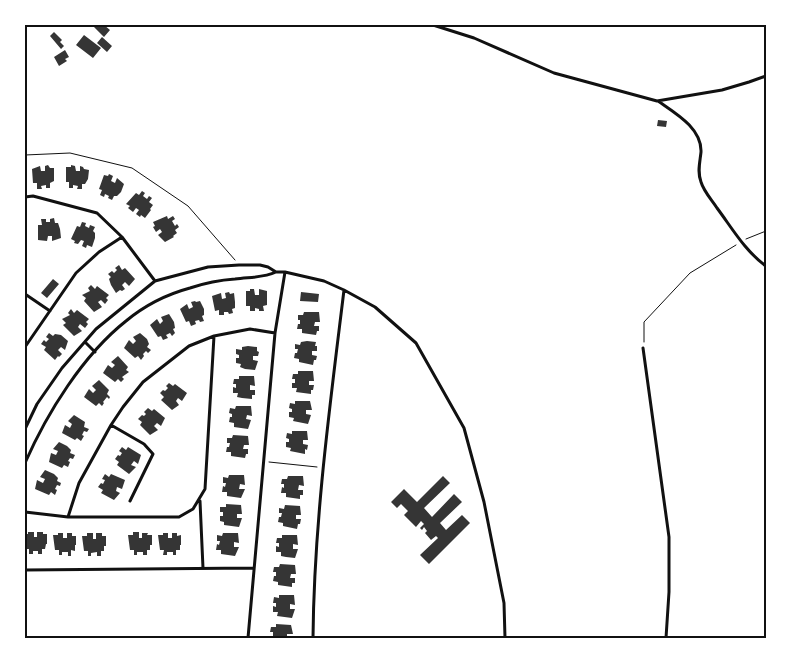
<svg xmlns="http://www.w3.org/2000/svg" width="791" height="663" viewBox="0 0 791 663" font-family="'Noto Serif',serif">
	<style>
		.building { fill: #353535 }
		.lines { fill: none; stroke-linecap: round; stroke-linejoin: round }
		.path { stroke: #111; stroke-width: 1 }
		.minor { stroke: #111; stroke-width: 3 }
		.neatline { fill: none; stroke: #111; stroke-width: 2 }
	</style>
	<rect width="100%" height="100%" fill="#fff"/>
	<path class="building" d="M 95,25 L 104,25 L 110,30 L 104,37 L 94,27 Z
		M 54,32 L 62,40 L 60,42 L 64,46 L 61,49 L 50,36 Z
		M 84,35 L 101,48 L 93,58 L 76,45 Z
		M 102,37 L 112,46 L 107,52 L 97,43 Z
		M 65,50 L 69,57 L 65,59 L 67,61 L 59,66 L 54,57 Z
		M 658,120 L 667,121 L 666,127 L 657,126 Z
		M 48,165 L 50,168 L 54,168 L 54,181 L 50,183 L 50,188 L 46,188 L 46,185 L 41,186 L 42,189 L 37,189 L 37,183 L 33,183 L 32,169 L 40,166 L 41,171 L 45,171 L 45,166 Z
		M 71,165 L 75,166 L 76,171 L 80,171 L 80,166 L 83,167 L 84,169 L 89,170 L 88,179 L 85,184 L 82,184 L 82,189 L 77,189 L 78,186 L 73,185 L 73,188 L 69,188 L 69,182 L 66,182 L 66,167 L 71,167 Z
		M 109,174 L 113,176 L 111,181 L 115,183 L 117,178 L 124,184 L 121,192 L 117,196 L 114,196 L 112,200 L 108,198 L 109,196 L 105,194 L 104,197 L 100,195 L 102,190 L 99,189 L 104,175 L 108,176 Z
		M 142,191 L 145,193 L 143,196 L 147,199 L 149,196 L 152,198 L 149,202 L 153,205 L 150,209 L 151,210 L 145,218 L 141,215 L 140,217 L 136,214 L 139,210 L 136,208 L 133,212 L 128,208 L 130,206 L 126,204 L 136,193 L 139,195 Z
		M 167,216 L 168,219 L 173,216 L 175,219 L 172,221 L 175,226 L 177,224 L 179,227 L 175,230 L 177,233 L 173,236 L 174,237 L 165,242 L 158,235 L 162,232 L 160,229 L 156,232 L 153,227 L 155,226 L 153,222 Z
		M 54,218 L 55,223 L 58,223 L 60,229 L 61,238 L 52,241 L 52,236 L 48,236 L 47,241 L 38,240 L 38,225 L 42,225 L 41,219 L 46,219 L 46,222 L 50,222 L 50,219 Z
		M 82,222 L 86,223 L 85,226 L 89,228 L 90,225 L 95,227 L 93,231 L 95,233 L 95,238 L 92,247 L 87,245 L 86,248 L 82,246 L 84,241 L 81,240 L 78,244 L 74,243 L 75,241 L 71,239 L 77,226 L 80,227 Z
		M 119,265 L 122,270 L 125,268 L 135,279 L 129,286 L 125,282 L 122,285 L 125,289 L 122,291 L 120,290 L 116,293 L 111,285 L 109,279 L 111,277 L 108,274 L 112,271 L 114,273 L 117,270 L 115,268 Z
		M 53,279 L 59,284 L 47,298 L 41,293 Z
		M 91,285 L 95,289 L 97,286 L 109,295 L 106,298 L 108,300 L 105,304 L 101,300 L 98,302 L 102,307 L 94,312 L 84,301 L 86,298 L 82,295 L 90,291 L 88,288 Z
		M 250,289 L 254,289 L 255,295 L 259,295 L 259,289 L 267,291 L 267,305 L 263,306 L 264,311 L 259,311 L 259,309 L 255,308 L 255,311 L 250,311 L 250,306 L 246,306 L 246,291 L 250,291 Z
		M 229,292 L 230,294 L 234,293 L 235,302 L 235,308 L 232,309 L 233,313 L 229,314 L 228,312 L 224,312 L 224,315 L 219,315 L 219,310 L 215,311 L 212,296 L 221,293 L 222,299 L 226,298 L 225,293 Z
		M 301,292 L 319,294 L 318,302 L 300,301 Z
		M 195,301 L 196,302 L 200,301 L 204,309 L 204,315 L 202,316 L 204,321 L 200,322 L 199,320 L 195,321 L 196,324 L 191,326 L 189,321 L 186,322 L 180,309 L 187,304 L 189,309 L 193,307 L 191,302 Z
		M 71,309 L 74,313 L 77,310 L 89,319 L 86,322 L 88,324 L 85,328 L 80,324 L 78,327 L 82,331 L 74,336 L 63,325 L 66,323 L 62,319 L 70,315 L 68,313 Z
		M 304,312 L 319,312 L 320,322 L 315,322 L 314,326 L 319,326 L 319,331 L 317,331 L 316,335 L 302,333 L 302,329 L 297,329 L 298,324 L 300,324 L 300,320 L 298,320 L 298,315 L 303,315 Z
		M 169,314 L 174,322 L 175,328 L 173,329 L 175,333 L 172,336 L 170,333 L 166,335 L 168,338 L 163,340 L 161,336 L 158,337 L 150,325 L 157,319 L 160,324 L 163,321 L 161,317 Z
		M 49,333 L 53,336 L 55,334 L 61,335 L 68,341 L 65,350 L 61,347 L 58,350 L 62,354 L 59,357 L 58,356 L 55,360 L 44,350 L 46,347 L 41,344 L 44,340 L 46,342 L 49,339 L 46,337 Z
		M 140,333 L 147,339 L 149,344 L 147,347 L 151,350 L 148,353 L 146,351 L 143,354 L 144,356 L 141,360 L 138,356 L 135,358 L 124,348 L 129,340 L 133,344 L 136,341 L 133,337 Z
		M 307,341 L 316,342 L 315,346 L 317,346 L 317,351 L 312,351 L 312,355 L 317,356 L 316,360 L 314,360 L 313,365 L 299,362 L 299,359 L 294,358 L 295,353 L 297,353 L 298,349 L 295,349 L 295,344 L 300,345 L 301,342 Z
		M 248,346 L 257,347 L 257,351 L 259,352 L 258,356 L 253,356 L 253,360 L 258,361 L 255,370 L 245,369 L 240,367 L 241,364 L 236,363 L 236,358 L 239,358 L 239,355 L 236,354 L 236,349 L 242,350 L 242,347 Z
		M 118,356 L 128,367 L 126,370 L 129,372 L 122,377 L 124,379 L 121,382 L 118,379 L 115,382 L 103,373 L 108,365 L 112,368 L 115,365 L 111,362 Z
		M 298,371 L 313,371 L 314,381 L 309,381 L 309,385 L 314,385 L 313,390 L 311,390 L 311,394 L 296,392 L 297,388 L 292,388 L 292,383 L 295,383 L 295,379 L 292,379 L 293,374 L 298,374 Z
		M 239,376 L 254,376 L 255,386 L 250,385 L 250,390 L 255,390 L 255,395 L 252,395 L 252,399 L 242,398 L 237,397 L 238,393 L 233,393 L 233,387 L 236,388 L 236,384 L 233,384 L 234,379 L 239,379 Z
		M 99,380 L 109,390 L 107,394 L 110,397 L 109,399 L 107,397 L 103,402 L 104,403 L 102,406 L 99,403 L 96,406 L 84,397 L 89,389 L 93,393 L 96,390 L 92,386 Z
		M 169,383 L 173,386 L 175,384 L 187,393 L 182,401 L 178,398 L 176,401 L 179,405 L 172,410 L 161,400 L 164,397 L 160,393 L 163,390 L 165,391 L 168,388 L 166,386 Z
		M 295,401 L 310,401 L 312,410 L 306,410 L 306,414 L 311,415 L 308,424 L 293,421 L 294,418 L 289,417 L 289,412 L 292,412 L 292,409 L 289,408 L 290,403 L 295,404 Z
		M 236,406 L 251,406 L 252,416 L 247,415 L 246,419 L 251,420 L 248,429 L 234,427 L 234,423 L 229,422 L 230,417 L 232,417 L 232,414 L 229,413 L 230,408 L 235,409 Z
		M 148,408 L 152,411 L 154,409 L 165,418 L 161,426 L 157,423 L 154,426 L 158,430 L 150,435 L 140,425 L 142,422 L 138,419 L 142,415 L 144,416 L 146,414 L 144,412 Z
		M 74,415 L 85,422 L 84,427 L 89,429 L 87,432 L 84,431 L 82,435 L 84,436 L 81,441 L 77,438 L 75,440 L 62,433 L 65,425 L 70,428 L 72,424 L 68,421 Z
		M 292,431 L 307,431 L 308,440 L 303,440 L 303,444 L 308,445 L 307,450 L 305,449 L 305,454 L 290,451 L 291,448 L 286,447 L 286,442 L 289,442 L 289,439 L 286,438 L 287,433 L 292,434 Z
		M 233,435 L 248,436 L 249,445 L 244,445 L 243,449 L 248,449 L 248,454 L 246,454 L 245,458 L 231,456 L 231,452 L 226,452 L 227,447 L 229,447 L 230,443 L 227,443 L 227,438 L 232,438 Z
		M 59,442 L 67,446 L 71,450 L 70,453 L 75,455 L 73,459 L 70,458 L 68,461 L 70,462 L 68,467 L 64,465 L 62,468 L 49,462 L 51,453 L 56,455 L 58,451 L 53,449 Z
		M 122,447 L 126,450 L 128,447 L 141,455 L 138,464 L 134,461 L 131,465 L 136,467 L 129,474 L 117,465 L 119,462 L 115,459 L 118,455 L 120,456 L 122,453 L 119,451 Z
		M 45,470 L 54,474 L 58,478 L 57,481 L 61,483 L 60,486 L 57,485 L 55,489 L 57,490 L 55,495 L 51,492 L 49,495 L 35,489 L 37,480 L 43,483 L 45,479 L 40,477 Z
		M 105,474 L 109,477 L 111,474 L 125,480 L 122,489 L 117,487 L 116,491 L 120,493 L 114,500 L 101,493 L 103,490 L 98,487 L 101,483 L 103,484 L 105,480 L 102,479 Z
		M 229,475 L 244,475 L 245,485 L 240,484 L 239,489 L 245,489 L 241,498 L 227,496 L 227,492 L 222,492 L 223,486 L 225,487 L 226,483 L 223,483 L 223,477 L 228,478 Z
		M 288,476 L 303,476 L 304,486 L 299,485 L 298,490 L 303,490 L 303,495 L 300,495 L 300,499 L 286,497 L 286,493 L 281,493 L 282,487 L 284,488 L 284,484 L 281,484 L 282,479 L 287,479 Z
		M 443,476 L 450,483 L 424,508 L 432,517 L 454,494 L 462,502 L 440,523 L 446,530 L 462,515 L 470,523 L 429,564 L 420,555 L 438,538 L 436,536 L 431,540 L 425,533 L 427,531 L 424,527 L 422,530 L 420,528 L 424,524 L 421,521 L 416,527 L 404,515 L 408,511 L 401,504 L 397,508 L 391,502 L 404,489 L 417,502 Z
		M 226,504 L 241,505 L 242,514 L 237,514 L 237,518 L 242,518 L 239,527 L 224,525 L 224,522 L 220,521 L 220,516 L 223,516 L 223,512 L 220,512 L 220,507 L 226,507 Z
		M 285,505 L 300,506 L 301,515 L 296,515 L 296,519 L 301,519 L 300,524 L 298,524 L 297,529 L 283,526 L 283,523 L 278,522 L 279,517 L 281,517 L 282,513 L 279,513 L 279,508 L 284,509 Z
		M 28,532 L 34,532 L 34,537 L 37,537 L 37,532 L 43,532 L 43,534 L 47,534 L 47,544 L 46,544 L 45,549 L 42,549 L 42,554 L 38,554 L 38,551 L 33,551 L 33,554 L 29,554 L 29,549 L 25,549 L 25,534 L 28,534 Z
		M 133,532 L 139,532 L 139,538 L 142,538 L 142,533 L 148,533 L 147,535 L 152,535 L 152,545 L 150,545 L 150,550 L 147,550 L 147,555 L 143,555 L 143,552 L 137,552 L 137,555 L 134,555 L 134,550 L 130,550 L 128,535 L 133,535 Z
		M 58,533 L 63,533 L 63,538 L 67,538 L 67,533 L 72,533 L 72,536 L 76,536 L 76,545 L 75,545 L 75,551 L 71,550 L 71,556 L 68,556 L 68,552 L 62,552 L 62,555 L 59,555 L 59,550 L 55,550 L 53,535 L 58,535 Z
		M 87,533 L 93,533 L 93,539 L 96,539 L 96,533 L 102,533 L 102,536 L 106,536 L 106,546 L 104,546 L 104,551 L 101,551 L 101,556 L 97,556 L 97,552 L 91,553 L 91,556 L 88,556 L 88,551 L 84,551 L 82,536 L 87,536 Z
		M 163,533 L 168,533 L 168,538 L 172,538 L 172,533 L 177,533 L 177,536 L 181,535 L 181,545 L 180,545 L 180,550 L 176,550 L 176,555 L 173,555 L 173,552 L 167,552 L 167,555 L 163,555 L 164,550 L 160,550 L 158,535 L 163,535 Z
		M 223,533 L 238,533 L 239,543 L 234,542 L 234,547 L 239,547 L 235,556 L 221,554 L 221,550 L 216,550 L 217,544 L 219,545 L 220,541 L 217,541 L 217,535 L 222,536 Z
		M 282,535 L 297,535 L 298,545 L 293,544 L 293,549 L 298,549 L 295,558 L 286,557 L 281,556 L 281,552 L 276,552 L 276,546 L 279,547 L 279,543 L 276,543 L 277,538 L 282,538 Z
		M 280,564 L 295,565 L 296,574 L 291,574 L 290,578 L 295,578 L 295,583 L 292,583 L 292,587 L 278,585 L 278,582 L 273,581 L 274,576 L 276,576 L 276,572 L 273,572 L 274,567 L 279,567 Z
		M 279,595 L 294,595 L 295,605 L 290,604 L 290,609 L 295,609 L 292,618 L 277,616 L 278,612 L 273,612 L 273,606 L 276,607 L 276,603 L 273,603 L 274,597 L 279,598 Z
		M 276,624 L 291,625 L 293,634 L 287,634 L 287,638 L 270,638 L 270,636 L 273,636 L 273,632 L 270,632 L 271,627 L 276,627 Z"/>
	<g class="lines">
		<path class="path" d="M 25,155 L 70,153 L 132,168 L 188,206 L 235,260
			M 746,239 L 766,231
			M 644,342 L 644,322 L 690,273 L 736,245
			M 269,462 L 317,467"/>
		<path class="minor" d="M 433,25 L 474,38 L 554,73 L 657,101 L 722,90 L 749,82 L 766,76
			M 658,101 C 675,113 702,128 701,152 C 700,162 697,172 701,182 C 704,192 712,200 717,208 C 732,228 745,251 766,266
			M 25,197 L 33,196 L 97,213 L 122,237 L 155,281
			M 25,294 L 50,311
			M 85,342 L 95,352
			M 25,347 L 76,273 L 99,252 L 122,237
			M 643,348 L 669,537 L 669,592 L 666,638
			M 111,425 L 144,444 L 153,454 L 130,501
			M 25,429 L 37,404 L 62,368 L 96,329 L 155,281 L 208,267 L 239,265 L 260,265 L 268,267 L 276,272 L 285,272 L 324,281 L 344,290 L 375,307 L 416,343 L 464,428 L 484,502 L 504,603 L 505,638
			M 25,463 C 47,413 83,355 126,321 C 144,306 168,294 190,288 C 205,283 220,280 235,279 C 250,277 263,278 276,272
			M 200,501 L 203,568
			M 25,512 L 68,517 L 179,517 L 193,509 L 205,489 L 214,336
			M 68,517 L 79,483 L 111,425 L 123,407 L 143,382 L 189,346 L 214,336 L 250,329 L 275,333
			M 25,570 L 253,568
			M 248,638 L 275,333 L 285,272
			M 313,638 C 314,522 330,405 344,290"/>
	</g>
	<rect width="791" height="663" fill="none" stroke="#ffffff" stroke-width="52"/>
	<rect x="26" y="26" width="739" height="611" class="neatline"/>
</svg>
